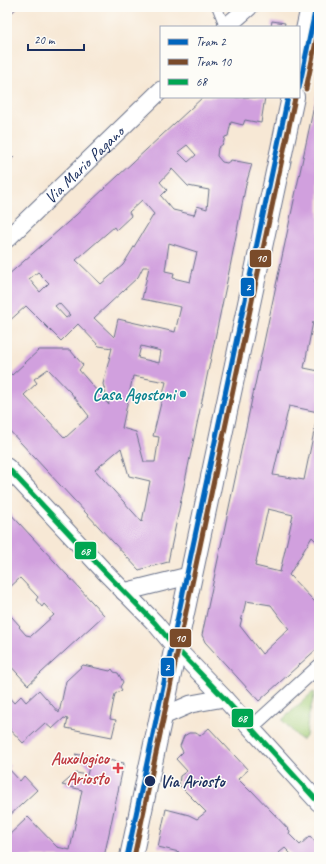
<svg xmlns="http://www.w3.org/2000/svg" width="326" height="864" viewBox="0 0 326 864" font-family="Caveat,sans-serif">
	<style>
		.green { fill: #a3cc77; stroke: #5f7e6a }
		.building { fill: #d1a0de; fill-rule: evenodd }
		.lines { fill: none; stroke-linecap: round; stroke-linejoin: round }
		.service-casing { stroke: #687088; stroke-width: 11 }
		.pedestrian-casing { stroke: #687088; stroke-width: 15 }
		.minor-casing { stroke: #687088; stroke-width: 19 }
		.secondary-casing { stroke: #687088; stroke-width: 24 }
		.service { stroke: #fff; stroke-width: 9 }
		.pedestrian { stroke: #fff; stroke-width: 13 }
		.minor { stroke: #fff; stroke-width: 17 }
		.secondary { stroke: #fff; stroke-width: 22 }
		.bus-1-casing { stroke: #fdfcf7; stroke-width: 8 }
		.bus-1 { stroke: #00a651; stroke-width: 5 }
		.tram-1-casing { stroke: #fdfcf7; stroke-width: 8 }
		.tram-2-casing { stroke: #fdfcf7; stroke-width: 8 }
		.tram-1 { stroke: #0065bd; stroke-width: 5 }
		.tram-2 { stroke: #7a4b2a; stroke-width: 5 }
		.culture-dot { fill: #0f9aa8; stroke: #fdfcf7; stroke-width: 1.5 }
		.health-dot { fill: #e0444e; stroke: #fdfcf7; stroke-width: 1.5 }
		.stop-dot { fill: #1b2f5e; stroke: #fdfcf7; stroke-width: 1.5 }
		.labels { text-anchor: middle; stroke-width: 3; stroke-linejoin: round; paint-order: stroke }
		.street-label { font-size: 17px; fill: #1b2f5e; stroke: #fdfcf7 }
		.culture-label { font-size: 17px; font-weight: bold; fill: #0d838f; stroke: #fdfcf7; text-anchor: end }
		.health-label { font-size: 17px; font-weight: bold; fill: #be3a42; stroke: #fdfcf7; text-anchor: end }
		.stop-label { font-size: 17px; font-weight: bold; fill: #1b2f5e; stroke: #fdfcf7; text-anchor: start }
		.line-badge { stroke: #fdfcf7; stroke-width: 1.5 }
		.badge-label { font-size: 11px; text-anchor: middle; font-weight: bold; fill: #fff }
	</style>
	<rect width="100%" height="100%" fill="#fdfcf7"/>
	<filter id="ink" filterUnits="userSpaceOnUse"><feTurbulence type="fractalNoise" baseFrequency=".025" numOctaves="2"/><feDisplacementMap in="SourceGraphic" scale="8" xChannelSelector="R" yChannelSelector="G"/><feConvolveMatrix kernelMatrix="1 2 1 2 8 2 1 2 1" color-interpolation-filters="sRGB"/></filter>
	<filter id="wash" filterUnits="userSpaceOnUse"><feTurbulence type="fractalNoise" baseFrequency=".012" numOctaves="4" result="noise"/><feDisplacementMap in="SourceGraphic" scale="16" xChannelSelector="R" yChannelSelector="G"/><feGaussianBlur stdDeviation="0.9" result="paint"/><feColorMatrix in="noise" values="0 0 0 0 0 0 0 0 0 0 0 0 0 0 0 0 0 1.4 0 .05"/><feComposite in="paint" operator="in"/></filter>
	<g filter="url(#wash)">
		<rect width="100%" height="100%" fill="#f7e8d5"/>
		<path class="green" d="M 313,692 L 315,693 L 308,718 L 306,736 L 303,739 L 300,739 L 283,721 L 283,719 Z"/>
		<g id="blocks">
			<path class="building" d="M 7,7 L 18,7 L 7,17 Z
				M 272,21 L 285,23 L 284,27 L 271,27 Z
				M 318,87 L 319,260 L 315,282 L 319,283 L 319,324 L 313,322 L 304,368 L 319,371 L 319,544 L 312,537 L 289,575 L 315,602 L 319,599 L 319,647 L 259,701 L 205,642 L 202,635 ZM 289,406 L 318,412 L 304,480 L 273,475 ZM 268,509 L 293,515 L 280,572 L 255,566 ZM 246,601 L 271,605 L 289,629 L 262,654 L 240,626 Z
				M 203,97 L 265,97 L 261,123 L 245,120 L 243,125 L 231,122 L 228,136 L 225,137 L 223,144 L 218,148 L 217,156 L 222,162 L 227,163 L 231,160 L 252,164 L 246,184 L 230,267 L 168,562 L 139,570 L 7,428 L 7,370 L 12,375 L 39,350 L 70,350 L 83,365 L 79,370 L 109,405 L 103,384 L 112,348 L 99,346 L 78,324 L 61,341 L 26,306 L 7,323 L 7,276 L 76,215 ZM 187,145 L 196,155 L 188,162 L 178,152 ZM 172,169 L 188,186 L 209,190 L 207,209 L 197,206 L 194,215 L 173,210 L 161,196 L 167,190 L 160,182 ZM 142,200 L 154,214 L 123,265 L 101,284 L 76,260 L 114,227 L 116,230 L 131,216 L 129,212 ZM 169,243 L 197,252 L 190,282 L 173,278 L 174,273 L 165,271 ZM 143,267 L 149,267 L 142,299 L 181,307 L 175,332 L 118,319 L 114,337 L 94,318 L 138,277 ZM 38,272 L 49,283 L 40,292 L 29,279 ZM 59,303 L 70,315 L 66,318 L 55,306 ZM 141,346 L 161,351 L 159,363 L 138,358 ZM 48,369 L 71,393 L 89,416 L 65,438 L 24,395 L 37,383 L 34,379 ZM 133,376 L 166,382 L 153,436 L 159,437 L 155,462 L 144,462 L 136,432 L 122,428 ZM 121,448 L 129,476 L 150,481 L 142,522 L 95,470 Z
				M 7,150 L 14,157 L 7,163 Z
				M 7,510 L 104,615 L 28,685 L 7,662 L 7,619 L 11,616 L 20,626 L 19,627 L 26,635 L 31,636 L 54,615 L 44,604 L 42,607 L 36,600 L 38,597 L 20,578 L 7,590 Z
				M 83,665 L 110,671 L 112,669 L 114,672 L 118,673 L 123,682 L 120,687 L 122,690 L 115,694 L 110,719 L 116,720 L 112,737 L 66,728 L 68,719 L 64,718 L 52,729 L 45,723 L 23,743 L 7,726 L 7,695 L 14,703 L 21,696 L 26,702 L 39,690 L 59,713 L 66,681 Z
				M 209,728 L 248,770 L 238,779 L 251,792 L 252,791 L 290,831 L 289,834 L 300,845 L 310,836 L 319,846 L 319,857 L 291,857 L 292,855 L 285,848 L 274,857 L 169,857 L 179,852 L 158,847 L 166,809 L 189,815 L 197,819 L 206,812 L 179,785 L 180,776 L 187,771 L 176,759 L 183,752 L 180,746 L 184,736 L 189,733 L 196,733 L 200,736 Z
				M 75,754 L 124,763 L 104,857 L 12,857 L 7,852 L 7,837 L 28,817 L 57,847 L 70,850 L 82,790 L 62,785 L 76,773 L 87,775 L 89,767 Z
				M 7,764 L 10,766 L 8,768 L 20,781 L 24,776 L 37,790 L 7,818 Z"/>
		</g>
	</g>
	<g filter="url(#ink)">
		<use href="#blocks" fill-opacity="0" stroke="#687088" stroke-width="1"/>
		<g class="lines">
			<g class="service-casing">
				<path id="service" d="M 217,7 L 225,27"/>
			</g>
			<g class="pedestrian-casing">
				<path id="pedestrian" d="M 251,728 L 319,666"/>
			</g>
			<g class="minor-casing">
				<g id="minor">
					<path d="M 226,27 L 249,7"/>
					<path id="s1" d="M 7,239 L 161,90"/>
					<path d="M 7,467 L 104,571 L 155,623 L 175,647 L 224,698 L 319,803"/>
					<path d="M 124,592 L 192,575"/>
					<path d="M 161,717 L 191,704 L 224,698"/>
				</g>
			</g>
			<g class="secondary-casing">
				<path id="secondary" d="M 299,67 L 312,7
					M 131,857 L 293,97"/>
			</g>
			<use href="#service" class="service"/>
			<use href="#pedestrian" class="pedestrian"/>
			<use href="#minor" class="minor"/>
			<use href="#secondary" class="secondary"/>
			<g class="bus-1-casing">
				<path id="bus-1" d="M 7,467 L 104,571 L 155,623 L 175,647 L 224,698 L 319,803
					M 131,857 L 175,647"/>
			</g>
			<use href="#bus-1" class="bus-1"/>
			<g class="tram-1-casing">
				<path id="tram-1" d="M 299,88 L 316,7
					M 127,857 L 288,97"/>
			</g>
			<g class="tram-2-casing">
				<path id="tram-2" d="M 306,89 L 319,27
					M 134,857 L 295,98"/>
			</g>
			<use href="#tram-1" class="tram-1"/>
			<use href="#tram-2" class="tram-2"/>
		</g>
	</g>
	<circle class="culture-dot" cx="183" cy="394" r="4"/>
	<path class="health-dot" d="M116 762h4v4h4v4h-4v4h-4v-4h-4v-4h4z"/>
	<circle class="stop-dot" cx="150" cy="781" r="6"/>
	<g class="labels">
		<g class="street-label">
			<text dy="6" stroke="none"><textPath href="#s1" startOffset="107">Via Mario Pagano</textPath></text>
		</g>
		<g class="culture-label">
			<text x="175" y="400">Casa Agostoni</text>
		</g>
		<g class="health-label">
			<text x="109" y="764">Auxologico<tspan x="109" dy="20">Ariosto</tspan></text>
		</g>
		<g class="stop-label">
			<text x="160" y="787">Via Ariosto</text>
		</g>
	</g>
	<g class="line-badge">
		<rect x="249" y="249" width="23" height="19" rx="4" fill="#7a4b2a"/>
		<rect x="240" y="277" width="15" height="20" rx="4" fill="#0065bd"/>
		<rect x="74" y="541" width="23" height="19" rx="4" fill="#00a651"/>
		<rect x="169" y="628" width="23" height="20" rx="4" fill="#7a4b2a"/>
		<rect x="160" y="657" width="15" height="20" rx="4" fill="#0065bd"/>
		<rect x="231" y="708" width="23" height="20" rx="4" fill="#00a651"/>
	</g>
	<g class="badge-label">
		<text x="261" y="262">10</text>
		<text x="248" y="291">2</text>
		<text x="85" y="555">68</text>
		<text x="180" y="642">10</text>
		<text x="167" y="671">2</text>
		<text x="242" y="722">68</text>
	</g>
	<rect width="326" height="864" fill="none" stroke="#fdfcf7" stroke-width="24"/>
	<rect x="160" y="26" width="140" height="72" fill="#fdfcf7" stroke="#a3aaba"/>
	<rect x="168" y="39" width="20" height="6" fill="#0065bd" stroke="#a3aaba"/>
	<text x="196" y="46" font-size="12" fill="#1b2f5e">Tram 2</text>
	<rect x="168" y="59" width="20" height="6" fill="#7a4b2a" stroke="#a3aaba"/>
	<text x="196" y="66" font-size="12" fill="#1b2f5e">Tram 10</text>
	<rect x="168" y="79" width="20" height="6" fill="#00a651" stroke="#a3aaba"/>
	<text x="196" y="86" font-size="12" fill="#1b2f5e">68</text>
	<path d="M28 44v6h56v-6" fill="none" stroke="#1b2f5e" stroke-width="2"/>
	<text x="34" y="44" font-size="12" fill="#1b2f5e" stroke="#fdfcf7" stroke-width="3" paint-order="stroke">20 m</text>
</svg>
